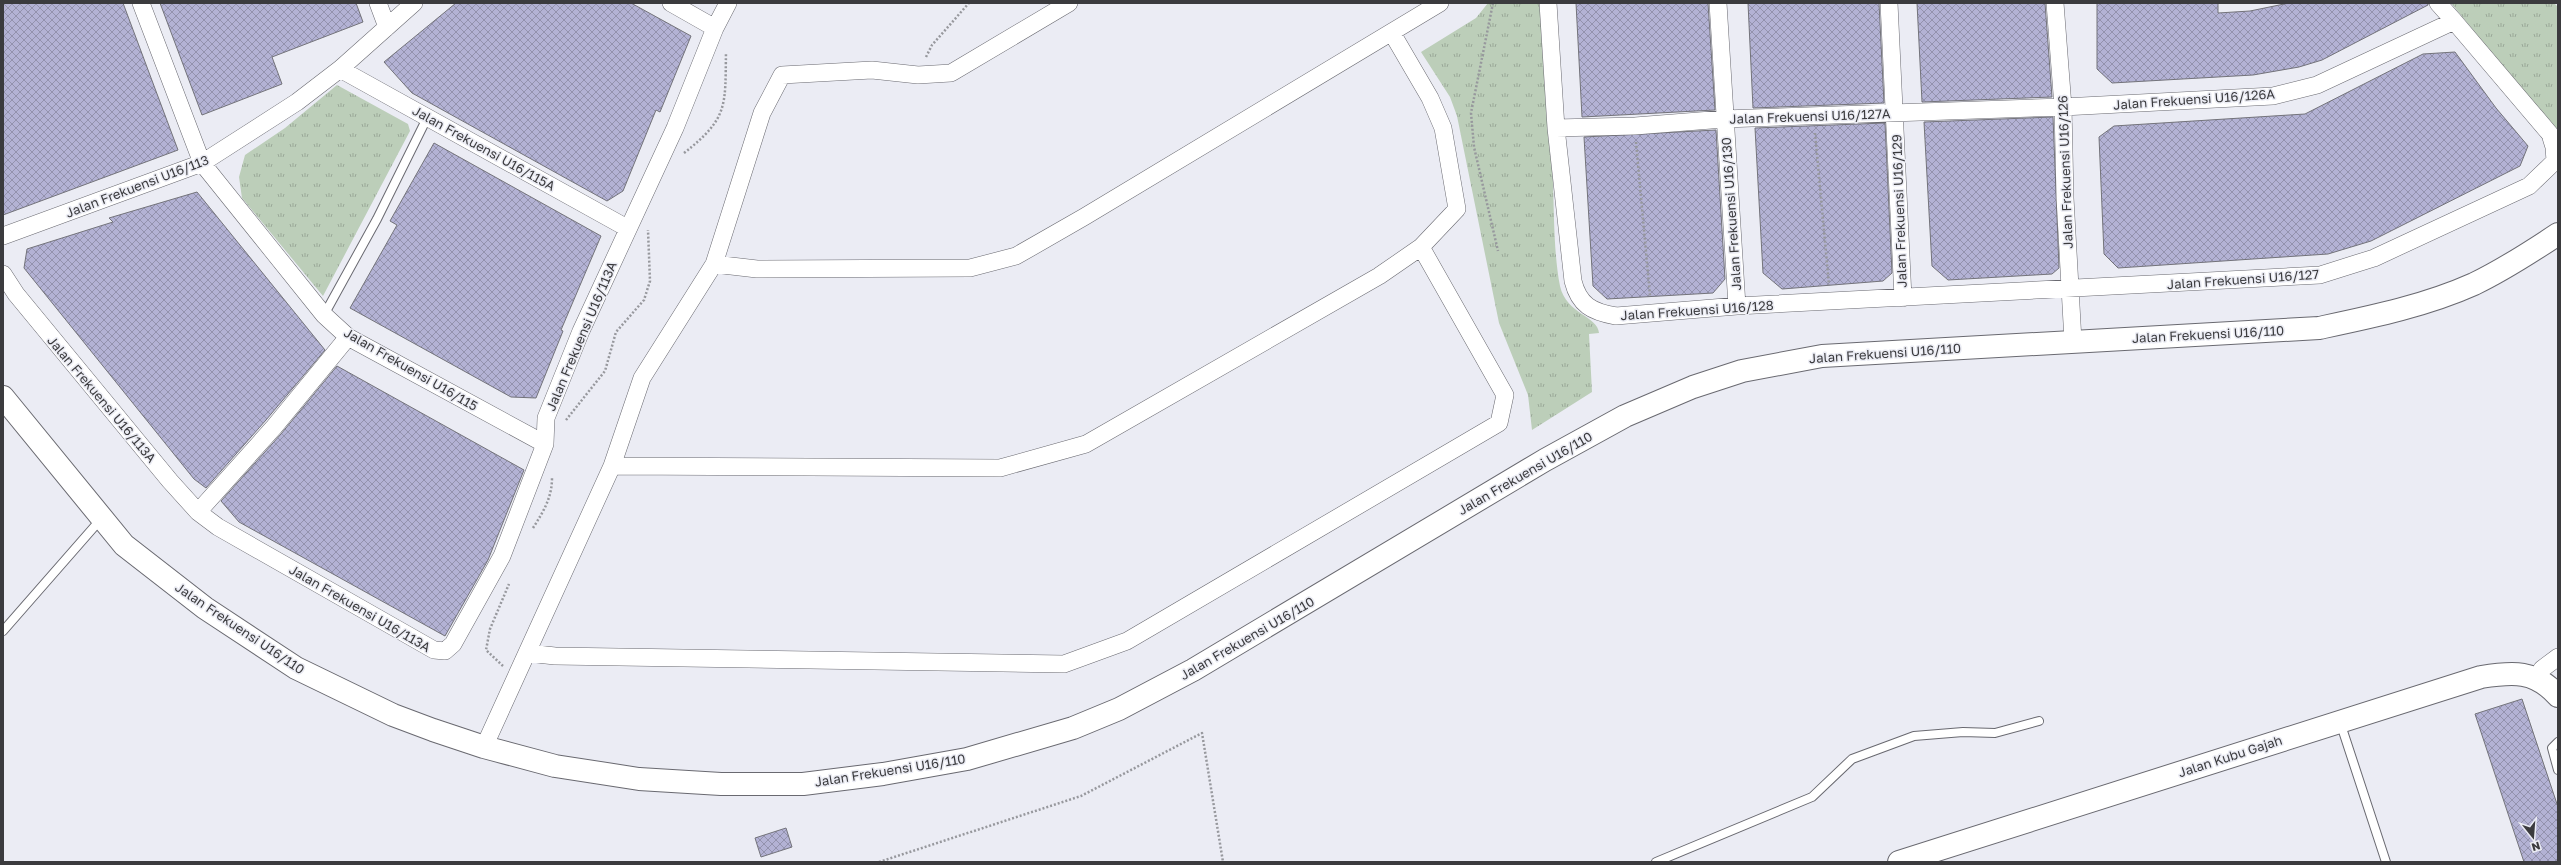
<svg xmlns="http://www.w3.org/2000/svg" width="2561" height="865" viewBox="0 0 2561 865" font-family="'Golos Text',sans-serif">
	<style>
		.grass { fill: url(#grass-tufts) }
		.building { fill: url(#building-cross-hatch); stroke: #73737a }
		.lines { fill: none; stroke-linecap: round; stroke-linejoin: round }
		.lane-casing { stroke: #696970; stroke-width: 10 }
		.street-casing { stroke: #696970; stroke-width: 18 }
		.secondary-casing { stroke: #696970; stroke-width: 24 }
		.path { stroke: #97989d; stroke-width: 2.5; stroke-dasharray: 2 2; stroke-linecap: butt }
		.lane { stroke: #fff; stroke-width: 8 }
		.street { stroke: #fff; stroke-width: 17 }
		.secondary { stroke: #fff; stroke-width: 22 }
		.labels { text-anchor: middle; stroke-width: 3; stroke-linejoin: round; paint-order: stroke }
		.street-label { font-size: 13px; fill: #3b3b3e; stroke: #ebecf4 }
	</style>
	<defs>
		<pattern id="grass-tufts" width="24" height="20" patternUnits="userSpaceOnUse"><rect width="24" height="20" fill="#bcceb9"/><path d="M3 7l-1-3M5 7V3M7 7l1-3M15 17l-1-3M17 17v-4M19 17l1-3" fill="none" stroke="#9aa898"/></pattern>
		<pattern id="building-cross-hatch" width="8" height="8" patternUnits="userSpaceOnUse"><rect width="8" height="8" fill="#b3b2d4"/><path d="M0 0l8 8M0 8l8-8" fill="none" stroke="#9392ad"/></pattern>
	</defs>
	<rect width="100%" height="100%" fill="#ebecf4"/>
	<path class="grass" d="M 1488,3 L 1545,3 C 1548,63 1550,123 1553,183 C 1554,213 1554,257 1560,286 C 1566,314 1598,316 1599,333 L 1589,334 L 1592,392 L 1532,430 L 1528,395 L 1499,323 L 1457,116 L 1450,97 L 1421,52 L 1476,18 Z
		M 2451,3 L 2554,3 L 2558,7 L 2558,134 Z
		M 337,85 L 408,124 L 410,131 L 323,296 L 242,198 L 239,177 L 245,155 L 285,128 Z"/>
	<path class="building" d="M 3,3 L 123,3 L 178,150 L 3,215 Z
		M 160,3 L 356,3 L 363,22 L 272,57 L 282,84 L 202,115 Z
		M 456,3 L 631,3 L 691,36 L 660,112 L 656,110 L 623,191 L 607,201 L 412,93 L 384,62 Z
		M 1576,3 L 1708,3 L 1715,110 L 1582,117 Z
		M 1748,3 L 1879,3 L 1884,103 L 1753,108 Z
		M 1917,3 L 2045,3 L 2052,97 L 1922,102 Z
		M 2097,3 L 2218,3 L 2218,13 L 2250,11 L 2289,3 L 2428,3 L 2428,5 L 2322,60 L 2299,67 L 2253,75 L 2112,83 L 2097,69 Z
		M 2455,52 L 2496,108 L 2528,146 L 2520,166 L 2371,241 L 2328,254 L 2118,268 L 2104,254 L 2099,137 L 2114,126 L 2305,114 L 2423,54 Z
		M 2053,117 L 2059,268 L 2052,274 L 1948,280 L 1932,266 L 1924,122 Z
		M 1885,123 L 1892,273 L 1883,281 L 1782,289 L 1763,273 L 1755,128 Z
		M 1716,130 L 1725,279 L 1713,293 L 1607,299 L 1593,286 L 1584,137 Z
		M 434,143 L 601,236 L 561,330 L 563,331 L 536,398 L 511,397 L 350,308 L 397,225 L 390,221 Z
		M 197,192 L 325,350 L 266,420 L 206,488 L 194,479 L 24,268 L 27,249 L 113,222 L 109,218 Z
		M 337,366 L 524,470 L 488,560 L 445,636 L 239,522 L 221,501 L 281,434 Z
		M 2522,699 L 2558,807 L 2558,862 L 2524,862 L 2475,714 Z
		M 786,828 L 792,847 L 761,857 L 755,838 Z"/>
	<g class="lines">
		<g class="lane-casing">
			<path id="lane" d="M 324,315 L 377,219 L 428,116
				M 3,631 L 101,519
				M 2340,722 L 2386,862
				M 2558,742 L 2552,748 L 2558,770
				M 1656,862 L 1812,797 L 1852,759 L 1914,736 L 1963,732 L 1995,733 L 2039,721"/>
		</g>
		<g class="street-casing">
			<path id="street" d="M 141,3 L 202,163 L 324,315 L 348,337 L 545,444
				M 378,3 L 387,27
				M 671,3 L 715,28
				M 1548,3 L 1556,128 L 1573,281 C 1579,305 1592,312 1616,316 L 1737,306 L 2320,275 L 2374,258 L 2529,186 L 2555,161 L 2554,147 L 2550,134 L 2454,21 L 2317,85 L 2273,96 L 2063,107 L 1724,119 L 1635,126 L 1556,128
				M 1718,3 L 1737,306
				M 1889,3 L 1903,298
				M 2055,3 L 2063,107 L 2065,198 L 2073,341
				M 2438,3 L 2454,21
				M 340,69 L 627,228
				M 3,236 L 202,163 L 297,102 L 340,69 L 414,3
				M 714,264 L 757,269 L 970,268 L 1016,256 L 1084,217 L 1440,3
				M 3,274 L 16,294 L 170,481 L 198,512 L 218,527 L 434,650 L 445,651 L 453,644 L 502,556 L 545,444 L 546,418 L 581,331 L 675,128 L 715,28 L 728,3
				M 612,466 L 1000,468 L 1086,444 L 1379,276 L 1421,247
				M 198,512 L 274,427 L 348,337
				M 528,653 L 555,656 L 1064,664 L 1127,641 L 1499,423 L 1505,395 L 1421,247 L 1457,209 L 1443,128 L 1430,98 L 1392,33
				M 2537,678 L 2542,669 L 2558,657
				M 484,747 L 612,466 L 642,378 L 714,264 L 762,113 L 782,75 L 872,70 L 918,75 L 951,73 L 1069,3"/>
		</g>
		<g class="secondary-casing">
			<path id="secondary" d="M 3,397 L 124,545 L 205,608 L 296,668 L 393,715 L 433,730 L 484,747 L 555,766 L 639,779 L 721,784 L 803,784 L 883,774 L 967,759 L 1073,728 L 1119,709 L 1193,670 L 1545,460 L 1625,416 L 1693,387 L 1742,371 L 1822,356 L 2319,328 C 2371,317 2425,306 2474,284 C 2503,270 2531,252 2558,234
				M 1899,862 L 2481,677 C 2513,672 2535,670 2558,696"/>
		</g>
		<path class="path" d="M 1493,3 L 1471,113 L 1474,147 L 1498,251
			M 926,57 L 932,45 L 969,3
			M 1815,133 L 1829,285
			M 1636,142 L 1650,296
			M 684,153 C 729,118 725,105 726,52
			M 566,420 L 605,371 L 616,332 L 644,300 L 650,281 L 648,230
			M 533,528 C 543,512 552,498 552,478
			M 503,666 L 486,650 L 490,629 L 509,584
			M 879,862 L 1081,796 L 1202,733 L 1223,862"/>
		<use href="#lane" class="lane"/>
		<use href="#street" class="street"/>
		<use href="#secondary" class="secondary"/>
	</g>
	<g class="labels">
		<g class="street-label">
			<text transform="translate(2194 99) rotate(-4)" y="5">Jalan Frekuensi U16/126A</text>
			<text transform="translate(1810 116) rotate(-2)" y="5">Jalan Frekuensi U16/127A</text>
			<text transform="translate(484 148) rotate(29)" y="5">Jalan Frekuensi U16/115A</text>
			<text transform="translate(2065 172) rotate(-92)" y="5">Jalan Frekuensi U16/126</text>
			<text transform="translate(137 186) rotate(-21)" y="5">Jalan Frekuensi U16/113</text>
			<text transform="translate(1899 211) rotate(-92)" y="5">Jalan Frekuensi U16/129</text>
			<text transform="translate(1731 214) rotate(-94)" y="5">Jalan Frekuensi U16/130</text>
			<text transform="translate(2243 279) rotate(-4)" y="5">Jalan Frekuensi U16/127</text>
			<text transform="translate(1697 310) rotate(-4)" y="5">Jalan Frekuensi U16/128</text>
			<text transform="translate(2208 334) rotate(-3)" y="5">Jalan Frekuensi U16/110</text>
			<text transform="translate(581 336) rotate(-67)" y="5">Jalan Frekuensi U16/113A</text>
			<text transform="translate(1885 353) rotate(-4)" y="5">Jalan Frekuensi U16/110</text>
			<text transform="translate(411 369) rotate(30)" y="5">Jalan Frekuensi U16/115</text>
			<text transform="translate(102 399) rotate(50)" y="5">Jalan Frekuensi U16/113A</text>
			<text transform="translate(1525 473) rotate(-30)" y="5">Jalan Frekuensi U16/110</text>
			<text transform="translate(360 608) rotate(30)" y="5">Jalan Frekuensi U16/113A</text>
			<text transform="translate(240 628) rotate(34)" y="5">Jalan Frekuensi U16/110</text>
			<text transform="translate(1247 638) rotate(-30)" y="5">Jalan Frekuensi U16/110</text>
			<text transform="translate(2230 756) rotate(-18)" y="5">Jalan Kubu Gajah</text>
			<text transform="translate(890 770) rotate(-9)" y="5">Jalan Frekuensi U16/110</text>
		</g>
	</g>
	<rect width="2561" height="865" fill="none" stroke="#3b3b3e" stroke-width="8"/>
	<g transform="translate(2533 837) rotate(163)" stroke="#ebecf4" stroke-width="3" paint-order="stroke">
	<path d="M0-3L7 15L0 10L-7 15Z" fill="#3b3b3e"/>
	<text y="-6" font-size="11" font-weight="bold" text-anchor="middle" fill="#3b3b3e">N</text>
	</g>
</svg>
